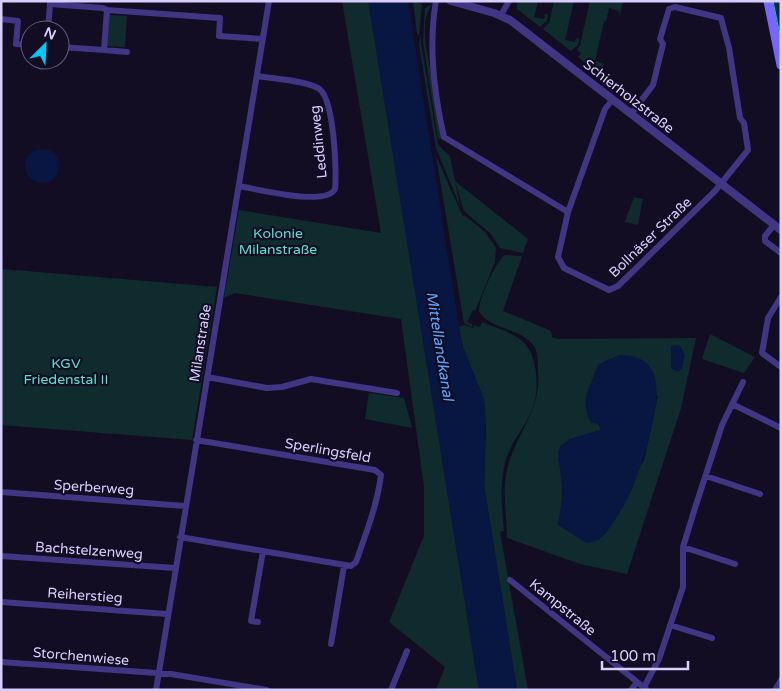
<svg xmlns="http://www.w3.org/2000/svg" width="782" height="691" viewBox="0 0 782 691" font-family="'Varela Round',sans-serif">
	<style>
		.green { fill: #102b2d; fill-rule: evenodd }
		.water { fill: #081741 }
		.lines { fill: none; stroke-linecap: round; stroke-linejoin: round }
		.minor { stroke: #403684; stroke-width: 6 }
		.tertiary { stroke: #403684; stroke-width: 8 }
		.secondary { stroke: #7866ff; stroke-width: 9 }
		.tram { stroke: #00c9fa; stroke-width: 1 }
		.labels { text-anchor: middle; stroke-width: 4.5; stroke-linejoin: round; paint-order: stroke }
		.street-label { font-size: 14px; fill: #d9cfff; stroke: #130d23 }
		.park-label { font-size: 14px; fill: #56e4ce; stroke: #130d23 }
		.water-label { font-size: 15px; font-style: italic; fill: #5da4ff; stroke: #130d23 }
	</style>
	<rect width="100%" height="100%" fill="#130d23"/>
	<path class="green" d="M 342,1 L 368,1 L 371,12 L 479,690 L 436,690 L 445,667 L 389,622 L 424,536 L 424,487 L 401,319 L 235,293 L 224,298 L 239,210 L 381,233 Z
		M 413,1 L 422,4 L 419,35 L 417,33 Z
		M 517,1 L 538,1 L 534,17 L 544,19 L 545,14 L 548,14 L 547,21 L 540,27 L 517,9 Z
		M 554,1 L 574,1 L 565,40 L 575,42 L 576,38 L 579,39 L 578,45 L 571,51 L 543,29 L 549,23 Z
		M 590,1 L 623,2 L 619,17 L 619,11 L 609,8 L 606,22 L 604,21 L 595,61 L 604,64 L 597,72 L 578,57 L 581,53 L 577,50 L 580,45 Z
		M 779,1 L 781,43 L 773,2 Z
		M 432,5 C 410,31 446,107 443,140 L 438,138 L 423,41 L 425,8 Z
		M 109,15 L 127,16 L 125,47 L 107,46 Z
		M 421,33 L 421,44 L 438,145 L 450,156 L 460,206 L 436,148 L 419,45 Z
		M 436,156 L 463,217 L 464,215 L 485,232 L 496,248 L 495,262 L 475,311 L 473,310 L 467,322 L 472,324 L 472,327 L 464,323 Z
		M 455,181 L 528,239 L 523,253 L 500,248 L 491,234 L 464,211 Z
		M 634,197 L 643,199 L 638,225 L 625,222 Z
		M 505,255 L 522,256 L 503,311 L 551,331 L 552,337 L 558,339 L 696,338 L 681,408 L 627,574 L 580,564 L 507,538 C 507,517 502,490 507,470 C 516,432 542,412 538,370 C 538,363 538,354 535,348 C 524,327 490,331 479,311 C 479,298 495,263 505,255 ZM 599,364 L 658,396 L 644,461 L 587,543 L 558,524 C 563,502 565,481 558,459 L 570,439 L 601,430 L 586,396 Z
		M 1,269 L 217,287 L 192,440 L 1,425 Z
		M 482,322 C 513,335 532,336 536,373 C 537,384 537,396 533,407 C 526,426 512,440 506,459 C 499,483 502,507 504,531 L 500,532 L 528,690 L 517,690 L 484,485 L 486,427 L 484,400 L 463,347 L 459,327 L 464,325 L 473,328 L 474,325 L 480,327 Z
		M 710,334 L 755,357 L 744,373 L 702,359 Z
		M 369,393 L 404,398 L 412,428 L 365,419 Z"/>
	<path class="water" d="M 368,1 L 408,1 L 459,327 L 463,347 L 484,400 L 486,427 L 484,485 L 517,690 L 479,690 Z
		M25 166a17 17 0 1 1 34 0a17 17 0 1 1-34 0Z
		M 675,345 L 680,346 L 685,355 L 682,369 L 678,372 L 671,368 L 671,346 Z
		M 619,355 C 670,354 657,406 649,438 C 641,469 631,497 613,523 C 609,528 606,534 601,538 C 597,541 592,542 587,543 L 558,525 L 563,495 L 558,452 L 561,445 L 570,439 L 601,430 L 600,424 L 591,423 C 579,403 590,384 599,364 Z"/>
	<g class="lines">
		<path class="minor" d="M 50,1 L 50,4 L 103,8 L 107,10
			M 436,1 C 428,46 434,93 444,137 L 568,212
			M 501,15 L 509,1
			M 1,19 L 18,21 L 16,44 L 30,45
			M 48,30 L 50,4
			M 60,47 L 104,50 L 107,10 L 220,18 L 219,36 L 263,39
			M 104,50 L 127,52
			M 613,99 L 605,109 L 568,212 L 558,257 L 564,268 L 609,290 L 618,286 L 715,191 L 748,150 L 744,123 L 740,118 L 729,48 L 721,18 L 675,7 L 669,9 L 660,39 L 663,44 L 653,85 L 631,114
			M 239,186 C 257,189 326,207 335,189 C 337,171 334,96 318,88 C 303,80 274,79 257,76
			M 774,225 L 765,236 L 765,241 L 781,253
			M 781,297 L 768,318 L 762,353 L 781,367
			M 207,377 L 267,388 L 282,387 L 311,379 L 397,393
			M 732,404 L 781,428
			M 706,476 L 760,494
			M 1,492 L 185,506
			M 180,537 L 351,566 L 356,562 C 366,533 377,506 381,475 L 375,470 L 196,440
			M 683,547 L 735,564
			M 1,556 L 175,568
			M 510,580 L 646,689
			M 1,602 L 167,614
			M 258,622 L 251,621 L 263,551
			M 670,625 L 712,638
			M 331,644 L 344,566
			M 1,662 L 171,674 L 267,690
			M 644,687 L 659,659 L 683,587 L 683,547 L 695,508 L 722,425 L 743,382
			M 156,690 L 269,1
			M 391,690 L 407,651
			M 631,690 L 637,682
			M 775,690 L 781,680"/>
		<path class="tertiary" d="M 451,1 L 494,13 L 510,20 L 781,230"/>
		<path class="secondary" d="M 768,1 L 781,65"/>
		<path class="tram" d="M 773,1 L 781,40"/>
	</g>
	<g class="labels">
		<g class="street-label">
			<text transform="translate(629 96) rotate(38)" y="5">Schierholzstraße</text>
			<text transform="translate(318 142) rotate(-96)" y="5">Leddinweg</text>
			<text transform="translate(650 237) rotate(-44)" y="5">Bollnäser Straße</text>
			<text transform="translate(200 343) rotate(-81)" y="5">Milanstraße</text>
			<text transform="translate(328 450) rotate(10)" y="5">Sperlingsfeld</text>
			<text transform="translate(94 487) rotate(4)" y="5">Sperberweg</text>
			<text transform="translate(89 550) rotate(4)" y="5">Bachstelzenweg</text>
			<text transform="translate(85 595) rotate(4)" y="5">Reiherstieg</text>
			<text transform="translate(563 607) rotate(39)" y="5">Kampstraße</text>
			<text transform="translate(81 656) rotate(5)" y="5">Storchenwiese</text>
		</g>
		<g class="park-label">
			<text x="278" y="238">Kolonie<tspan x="278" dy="16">Milanstraße</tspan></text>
			<text x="66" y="368">KGV<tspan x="66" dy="16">Friedenstal II</tspan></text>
		</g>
		<g class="water-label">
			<text transform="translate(440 346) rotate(81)" y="5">Mittellandkanal</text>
		</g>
	</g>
	<rect width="782" height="691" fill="none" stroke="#d9cfff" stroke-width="5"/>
	<g transform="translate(45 45) rotate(24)"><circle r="24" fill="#130d23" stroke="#625b7b"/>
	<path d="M0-4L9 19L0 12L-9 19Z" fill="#00c9fa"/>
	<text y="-8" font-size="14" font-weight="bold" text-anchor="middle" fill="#d9cfff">N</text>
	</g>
	<path d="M602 661v8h86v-8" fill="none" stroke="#d9cfff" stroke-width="2.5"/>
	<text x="610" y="661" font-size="15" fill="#d9cfff" stroke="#130d23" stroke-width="4" paint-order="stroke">100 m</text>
</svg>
